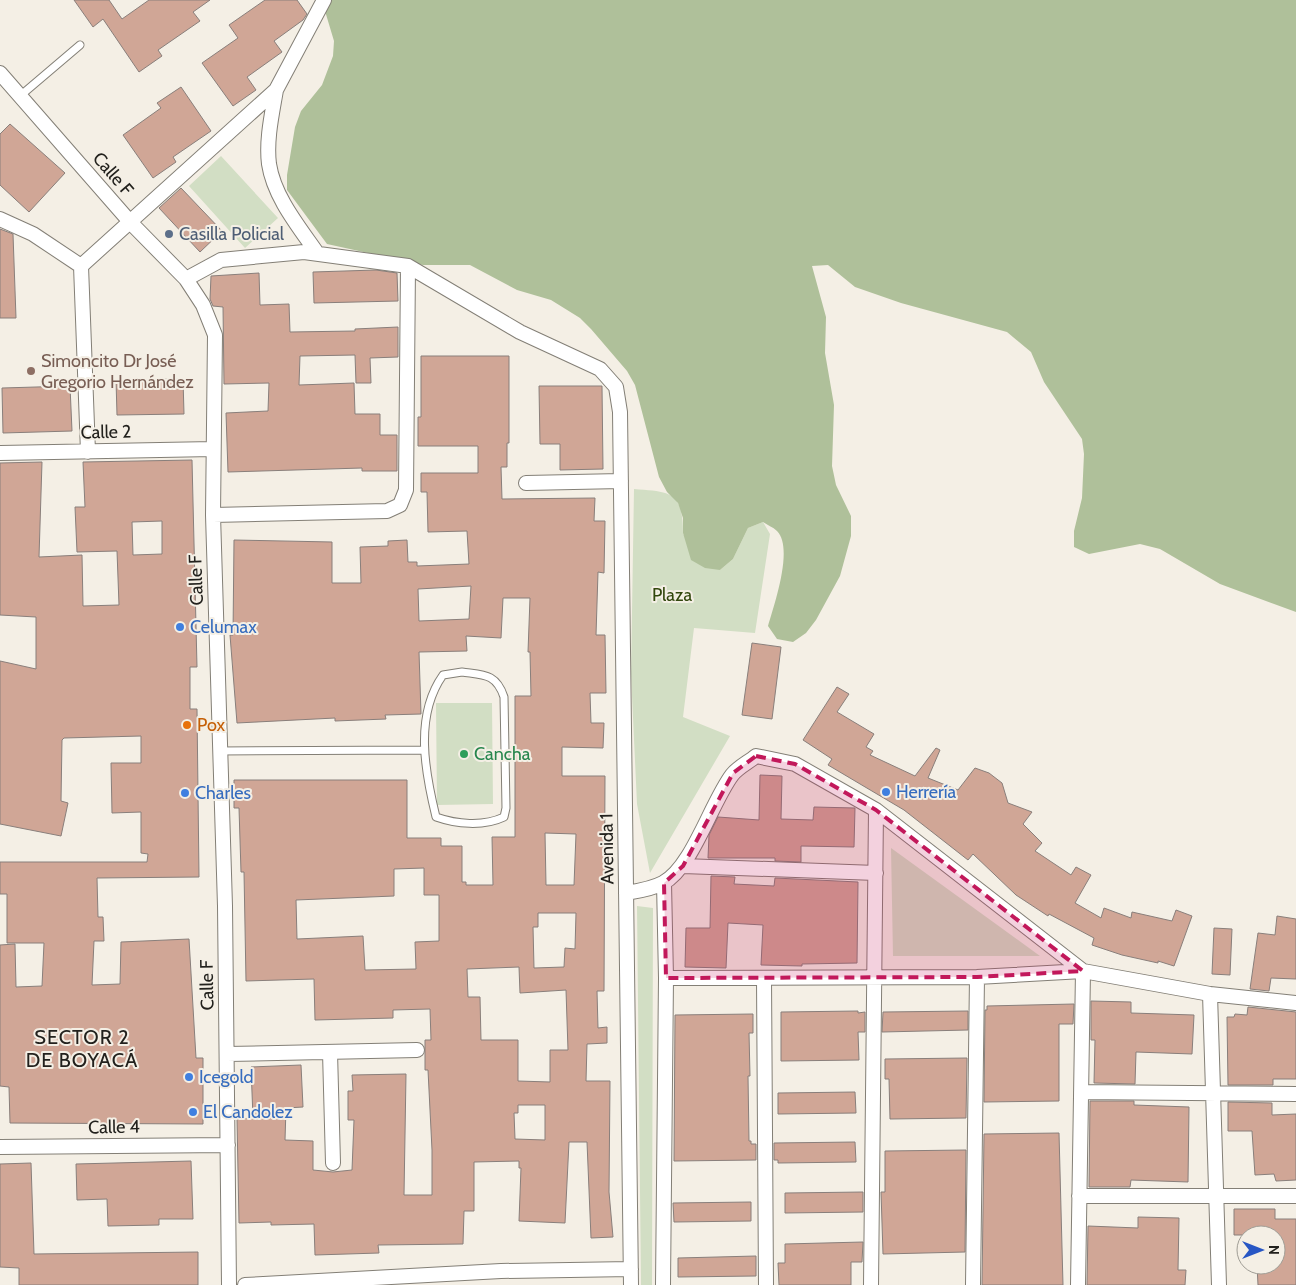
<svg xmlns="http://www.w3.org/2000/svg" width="1296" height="1285" viewBox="0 0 1296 1285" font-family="Cabin,sans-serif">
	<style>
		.green { fill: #d2dec4 }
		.forest { fill: #afc09a }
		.building { fill: #d0a696; stroke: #897f7b; fill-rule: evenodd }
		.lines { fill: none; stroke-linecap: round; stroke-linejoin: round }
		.service-casing { stroke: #837f76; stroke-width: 9 }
		.minor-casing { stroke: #837f76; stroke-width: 16 }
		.service { stroke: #fff; stroke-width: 7 }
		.minor { stroke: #fff; stroke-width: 14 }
		.marked { fill: #c2185b; fill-opacity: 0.2; stroke: #c2185b; stroke-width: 4; stroke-dasharray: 10 6; stroke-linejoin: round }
		.service-dot { fill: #5c6f8a; stroke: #f4efe5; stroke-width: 2 }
		.education-dot { fill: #8d6e63; stroke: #f4efe5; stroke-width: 2 }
		.shop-dot { fill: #3f7fe0; stroke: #f4efe5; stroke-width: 2 }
		.food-dot { fill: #e8710a; stroke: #f4efe5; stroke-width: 2 }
		.leisure-dot { fill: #2e9e5b; stroke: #f4efe5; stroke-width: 2 }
		.labels { text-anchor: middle; stroke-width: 4; stroke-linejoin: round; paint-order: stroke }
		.street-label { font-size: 18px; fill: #22211d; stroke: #f4efe5 }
		.service-label { font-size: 18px; fill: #4e5e75; stroke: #f4efe5; text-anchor: start }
		.education-label { font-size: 18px; fill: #785e54; stroke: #f4efe5; text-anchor: start }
		.park-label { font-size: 18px; fill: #32470d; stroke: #f4efe5 }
		.shop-label { font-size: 18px; fill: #366cbe; stroke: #f4efe5; text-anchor: start }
		.food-label { font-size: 18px; fill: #c56008; stroke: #f4efe5; text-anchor: start }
		.leisure-label { font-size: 18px; fill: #27864d; stroke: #f4efe5; text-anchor: start }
		.quarter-label { font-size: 20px; letter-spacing: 1px; fill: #22211d; stroke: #f4efe5 }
	</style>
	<rect width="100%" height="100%" fill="#f4efe5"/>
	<path class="green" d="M 221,156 L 278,218 L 245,248 L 189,186 Z
		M 634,489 C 671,492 683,491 683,534 L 720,570 L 733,559 L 748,528 L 763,522 L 770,534 L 755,633 L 694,628 L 683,717 L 730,736 L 650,873 L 637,804 L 631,674 Z
		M 436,703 L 492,703 L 493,804 L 437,805 Z
		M 891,848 L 1040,956 L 893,956 Z
		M 637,906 L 653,908 L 652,1285 L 641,1285 Z"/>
	<path class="forest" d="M 327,0 L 1296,0 L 1296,612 L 1220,584 L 1160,549 L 1140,544 L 1089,554 L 1074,547 L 1074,531 L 1082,498 L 1084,454 L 1082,439 L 1044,382 L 1031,352 L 1007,332 L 901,303 L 855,287 L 828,265 L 812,266 L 826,317 L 825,353 L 834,405 L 832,466 L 836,485 L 851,516 L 851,536 L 840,576 L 816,620 L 806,633 L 793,642 L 777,639 L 768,626 C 774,605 794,548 777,531 C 773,527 767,525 763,522 L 748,528 L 733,559 L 720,570 L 705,568 L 691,560 L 683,533 L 683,518 L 678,503 L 667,492 L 659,477 L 635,385 L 627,371 L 591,329 L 580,318 L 551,300 L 517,290 L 470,265 L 423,265 L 327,244 L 287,190 L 287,175 L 295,127 L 301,111 L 322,85 L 333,56 L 334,41 L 325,11 Z"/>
	<path class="building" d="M 74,0 L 109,0 L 122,19 L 149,0 L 210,0 L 193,12 L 200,21 L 158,50 L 162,56 L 139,72 L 103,19 L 93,27 Z
		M 265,0 L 297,0 L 307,14 L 303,20 L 274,41 L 282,52 L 247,77 L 256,90 L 233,106 L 202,63 L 238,38 L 229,25 Z
		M 181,87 L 211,131 L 173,157 L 176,162 L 153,178 L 123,135 L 161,108 L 157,103 Z
		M 10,124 L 65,173 L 29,212 L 0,185 L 0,134 Z
		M 181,188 L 222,231 L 200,252 L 159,208 Z
		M 0,229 L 13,234 L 16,318 L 0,318 Z
		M 376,270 L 397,273 L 398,301 L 314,303 L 313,272 Z
		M 259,273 L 260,305 L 289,304 L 290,332 L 355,331 L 355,329 L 398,327 L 398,357 L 370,358 L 371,383 L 356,383 L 355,355 L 300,356 L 299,385 L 354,383 L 355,414 L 380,414 L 380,435 L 397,435 L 397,471 L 362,471 L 362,468 L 228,472 L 226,413 L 268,411 L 269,383 L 224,384 L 223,307 L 213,306 L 210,299 L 211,276 Z
		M 421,356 L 509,356 L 509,443 L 507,443 L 507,467 L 501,467 L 502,499 L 595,498 L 594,521 L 605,521 L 604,573 L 598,572 L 596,635 L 605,635 L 606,693 L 590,693 L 591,723 L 604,723 L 603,748 L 562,747 L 562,776 L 605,776 L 604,991 L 597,991 L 598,1028 L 607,1027 L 607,1043 L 587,1044 L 586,1081 L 610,1081 L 609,1192 L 613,1237 L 591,1238 L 587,1142 L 569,1142 L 565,1223 L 519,1221 L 521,1168 L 519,1168 L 519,1161 L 474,1162 L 474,1211 L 464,1211 L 463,1244 L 378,1245 L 379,1253 L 315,1255 L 314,1224 L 271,1225 L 271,1222 L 239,1223 L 237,1119 L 253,1118 L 251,1067 L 301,1065 L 303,1107 L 286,1108 L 285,1140 L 313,1141 L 313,1170 L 333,1172 L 352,1170 L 354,1120 L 348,1120 L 348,1091 L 353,1091 L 352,1075 L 406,1074 L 404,1195 L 432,1195 L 432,1150 L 428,1070 L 425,1070 L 425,1040 L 431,1040 L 430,1009 L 393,1010 L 393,1018 L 315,1020 L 314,979 L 246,981 L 244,872 L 241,872 L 239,808 L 234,808 L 234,780 L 407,780 L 407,838 L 441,838 L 441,846 L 462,846 L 462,882 L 466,882 L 466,885 L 493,885 L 492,837 L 515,837 L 515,696 L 531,696 L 530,652 L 528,652 L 530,598 L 503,598 L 501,638 L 466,636 L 467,651 L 419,652 L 421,714 L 385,715 L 386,719 L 335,721 L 335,718 L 237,723 L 230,635 L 233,635 L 234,540 L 332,542 L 332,583 L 361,583 L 360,547 L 388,546 L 388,541 L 407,540 L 408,562 L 417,562 L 417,566 L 469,564 L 467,531 L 428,532 L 427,492 L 421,492 L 421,473 L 478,473 L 478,446 L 418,446 L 418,417 L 421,417 ZM 471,586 L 469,619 L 419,621 L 418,589 ZM 545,833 L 576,834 L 574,885 L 546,885 ZM 424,868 L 424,895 L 439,895 L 439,941 L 415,942 L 416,969 L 365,970 L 363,936 L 297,939 L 296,900 L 394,896 L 394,869 ZM 538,913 L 576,913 L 575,949 L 565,948 L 564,967 L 534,968 L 533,927 L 538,927 ZM 519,967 L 520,993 L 566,990 L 568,1050 L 550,1050 L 550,1082 L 518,1081 L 518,1040 L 481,1040 L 480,997 L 468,997 L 467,969 ZM 518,1105 L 545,1105 L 545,1140 L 515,1139 L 514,1113 L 518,1113 Z
		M 183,379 L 184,414 L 117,415 L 116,380 Z
		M 70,386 L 72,431 L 3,433 L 2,388 Z
		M 539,386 L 602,386 L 603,469 L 560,470 L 560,444 L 540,444 Z
		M 192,460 L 197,667 L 190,667 L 190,709 L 197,709 L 199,877 L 97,878 L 98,917 L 103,917 L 104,941 L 94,941 L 92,985 L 120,984 L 121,942 L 189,939 L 196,1058 L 203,1058 L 203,1124 L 10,1123 L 9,1087 L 0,1086 L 0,945 L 15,944 L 16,987 L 42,986 L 44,943 L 7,943 L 7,894 L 0,894 L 0,862 L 147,862 L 148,854 L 141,853 L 141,812 L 112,813 L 111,763 L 141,763 L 141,736 L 64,738 L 62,740 L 61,801 L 68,803 L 61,836 L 0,824 L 0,661 L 36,669 L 36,617 L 0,615 L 0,463 L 42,462 L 39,557 L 82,555 L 83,606 L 119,605 L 117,551 L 77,552 L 75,507 L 85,507 L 83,462 ZM 162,521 L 162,554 L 133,555 L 132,522 Z
		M 752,643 L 781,647 L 772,719 L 742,715 Z
		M 837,687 L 849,694 L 837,712 L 874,734 L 866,747 L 873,751 L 870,755 L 915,776 L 936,748 L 940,750 L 928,778 L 958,790 L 975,768 L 989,773 L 1002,783 L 1008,803 L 1032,812 L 1023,824 L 1042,843 L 1035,851 L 1071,875 L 1076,867 L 1091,875 L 1075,903 L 1101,918 L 1104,908 L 1131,918 L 1132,912 L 1172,921 L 1176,910 L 1192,916 L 1174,966 L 1158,961 L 1158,963 L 1122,955 L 1092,945 L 1094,938 L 1049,914 L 1048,916 L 1016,895 L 973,854 L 968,860 L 904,810 L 828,765 L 832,759 L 803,740 Z
		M 760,775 L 782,776 L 781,819 L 813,820 L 814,807 L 855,808 L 854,847 L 801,846 L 801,862 L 775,861 L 775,858 L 708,858 L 709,835 L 718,817 L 759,820 Z
		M 711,876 L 735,877 L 734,884 L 774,886 L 775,878 L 858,882 L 857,963 L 802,964 L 802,966 L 761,965 L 763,925 L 728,923 L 726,968 L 685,967 L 686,928 L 710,928 Z
		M 1277,916 L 1296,919 L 1296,979 L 1271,978 L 1269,991 L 1250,989 L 1258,933 L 1275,935 Z
		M 1214,928 L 1232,929 L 1230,975 L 1212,974 Z
		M 1091,1001 L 1131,1002 L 1131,1013 L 1194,1015 L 1192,1054 L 1136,1052 L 1135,1084 L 1094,1083 L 1095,1040 L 1091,1040 Z
		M 1074,1004 L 1073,1024 L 1059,1024 L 1059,1101 L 984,1102 L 985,1010 L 987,1010 L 987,1006 Z
		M 1248,1007 L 1296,1012 L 1296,1079 L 1273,1079 L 1273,1085 L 1228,1085 L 1227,1017 L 1234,1017 L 1235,1014 L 1247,1015 Z
		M 858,1011 L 858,1013 L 865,1012 L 865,1032 L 858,1032 L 859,1060 L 781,1061 L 781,1012 Z
		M 968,1011 L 968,1030 L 882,1032 L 883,1012 Z
		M 753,1014 L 753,1033 L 749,1033 L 750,1076 L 748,1076 L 749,1141 L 751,1141 L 751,1144 L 756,1144 L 756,1160 L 674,1161 L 675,1015 Z
		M 967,1058 L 966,1118 L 890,1119 L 889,1079 L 885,1079 L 885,1059 Z
		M 855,1092 L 856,1113 L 778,1114 L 778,1093 Z
		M 1090,1101 L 1134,1101 L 1134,1105 L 1189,1107 L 1188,1182 L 1131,1180 L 1130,1187 L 1089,1187 Z
		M 1228,1102 L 1272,1103 L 1272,1115 L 1296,1114 L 1296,1180 L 1276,1181 L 1274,1174 L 1255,1175 L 1252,1131 L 1228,1131 Z
		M 1059,1133 L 1063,1285 L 982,1285 L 984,1134 Z
		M 855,1142 L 856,1162 L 778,1163 L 778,1160 L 774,1160 L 774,1143 Z
		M 966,1150 L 965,1252 L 883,1254 L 881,1192 L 885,1192 L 885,1151 Z
		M 191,1161 L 193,1219 L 159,1219 L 159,1225 L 108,1226 L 107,1199 L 77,1200 L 76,1164 Z
		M 31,1163 L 34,1254 L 198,1252 L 198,1285 L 19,1285 L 19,1268 L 0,1267 L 0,1164 Z
		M 863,1192 L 863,1212 L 785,1213 L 785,1193 Z
		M 751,1202 L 751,1221 L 674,1222 L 673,1203 Z
		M 1234,1209 L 1275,1209 L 1275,1219 L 1296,1219 L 1296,1285 L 1258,1285 L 1257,1265 L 1276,1265 L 1276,1235 L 1234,1235 Z
		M 1138,1217 L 1179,1218 L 1178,1270 L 1186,1270 L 1185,1285 L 1087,1285 L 1088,1226 L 1138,1228 Z
		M 863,1242 L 862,1262 L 851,1262 L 851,1285 L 779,1285 L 778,1263 L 785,1263 L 785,1244 Z
		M 756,1256 L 756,1276 L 678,1277 L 678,1258 Z"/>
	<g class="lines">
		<g class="service-casing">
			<path id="service" d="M 20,96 L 80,45
				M 462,672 C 483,675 496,673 504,697 L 506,808 L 504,817 C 483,827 456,824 436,817 C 425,772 414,716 443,675 Z
				M 219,751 L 424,750"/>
		</g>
		<g class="minor-casing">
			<path id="minor" d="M 0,73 L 131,223 L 186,279 L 203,305 L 215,335 L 213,515 L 225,906 L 229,1285
				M 276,90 C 272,114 266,140 269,164 C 274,197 299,227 317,253
				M 0,219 L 33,234 L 81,266
				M 186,279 L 221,260 L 304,252 L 408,266 L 520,332 L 600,369 L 616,387 L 620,412 L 631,1285
				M 88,452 L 81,266 L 276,90 L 324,0
				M 0,453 L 213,449
				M 526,483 L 621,481
				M 213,515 L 387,511 L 400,505 L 406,490 L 408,266
				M 683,866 L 876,873
				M 626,893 C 638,891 652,889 663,883 C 692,868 711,803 732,775 C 738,767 749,762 756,756 L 795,764 L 876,810 L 1083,971 L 1078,1285
				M 666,978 L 977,977 L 1083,971 L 1210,994 L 1296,1003
				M 764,978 L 766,1285
				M 1210,994 L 1219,1285
				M 330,1052 L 333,1163
				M 227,1054 L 417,1050
				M 1081,1092 L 1296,1094
				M 0,1147 L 228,1145
				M 1079,1196 L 1296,1196
				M 245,1285 L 501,1271 L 631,1269
				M 663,1285 L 666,978 L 664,883
				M 871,1285 L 876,810
				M 973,1285 L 977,977"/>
		</g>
		<use href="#service" class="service"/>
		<use href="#minor" class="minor"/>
	</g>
	<path class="marked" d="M 756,756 L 795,764 L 876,810 L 1083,971 L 977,977 L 666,978 L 664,883 L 683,866 L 733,773 Z"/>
	<circle class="service-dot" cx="169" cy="234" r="5"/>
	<circle class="education-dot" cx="31" cy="371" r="5"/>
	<g class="shop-dot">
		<circle cx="180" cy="627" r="5"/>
		<circle cx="886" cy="792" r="5"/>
		<circle cx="185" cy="793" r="5"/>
		<circle cx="189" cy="1077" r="5"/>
		<circle cx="193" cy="1112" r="5"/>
	</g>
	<circle class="food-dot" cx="187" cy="725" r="5"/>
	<circle class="leisure-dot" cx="464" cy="754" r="5"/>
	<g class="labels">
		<g class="street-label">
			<text transform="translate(113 174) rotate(49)" y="6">Calle F</text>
			<text transform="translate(106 432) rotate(-1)" y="6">Calle 2</text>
			<text transform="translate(196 580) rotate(-92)" y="6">Calle F</text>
			<text transform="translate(607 849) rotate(-91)" y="6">Avenida 1</text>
			<text transform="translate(207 985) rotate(-91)" y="6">Calle F</text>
			<text transform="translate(114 1127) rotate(-1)" y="6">Calle 4</text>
		</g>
		<g class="service-label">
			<text x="179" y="240">Casilla Policial</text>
		</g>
		<g class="education-label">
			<text x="41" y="367">Simoncito Dr José<tspan x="41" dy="21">Gregorio Hernández</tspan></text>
		</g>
		<g class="park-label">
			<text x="672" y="601">Plaza</text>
		</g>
		<g class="shop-label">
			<text x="190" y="633">Celumax</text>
			<text x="896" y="798">Herrería</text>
			<text x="195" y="799">Charles</text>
			<text x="199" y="1083">Icegold</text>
			<text x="203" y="1118">El Candolez</text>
		</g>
		<g class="food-label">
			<text x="197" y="731">Pox</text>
		</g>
		<g class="leisure-label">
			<text x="474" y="760">Cancha</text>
		</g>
		<g class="quarter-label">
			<text x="82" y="1044">SECTOR 2<tspan x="82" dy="23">DE BOYACÁ</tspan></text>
		</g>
	</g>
	<g transform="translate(1261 1250) rotate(90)"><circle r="24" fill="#f4efe5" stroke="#a09d95"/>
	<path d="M0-4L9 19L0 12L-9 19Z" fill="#2756c4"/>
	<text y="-8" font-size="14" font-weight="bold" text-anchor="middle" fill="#22211d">N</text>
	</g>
</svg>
